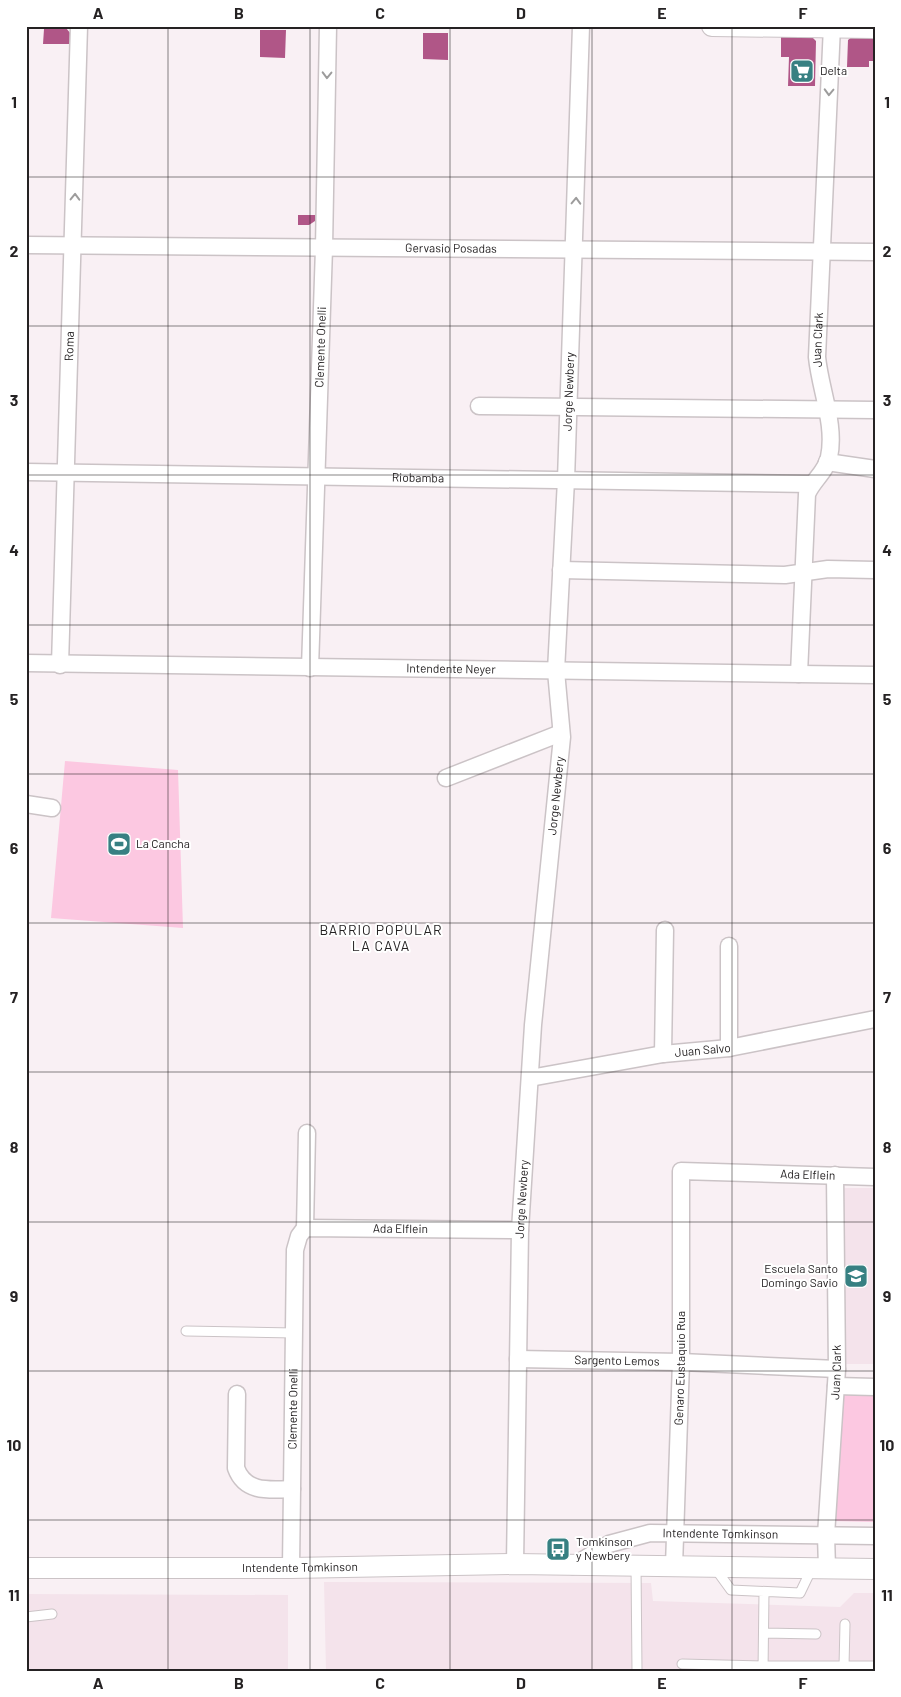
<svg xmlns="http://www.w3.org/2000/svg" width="901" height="1697" viewBox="0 0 901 1697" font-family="Barlow,sans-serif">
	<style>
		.built { fill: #f4e3eb }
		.green { fill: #fcc8e1 }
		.building { fill: #b05687 }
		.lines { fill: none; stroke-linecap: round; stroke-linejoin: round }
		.service-casing { stroke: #cbc3c6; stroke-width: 11 }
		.minor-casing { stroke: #cbc3c6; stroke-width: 19 }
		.tertiary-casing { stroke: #cbc3c6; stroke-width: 22 }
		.service { stroke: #fff; stroke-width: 9 }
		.minor { stroke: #fff; stroke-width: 16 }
		.tertiary { stroke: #fff; stroke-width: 20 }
		.oneway { stroke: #9d9c9c }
		.grid { fill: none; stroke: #252223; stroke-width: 1; stroke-opacity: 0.55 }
		.labels { text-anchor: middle; stroke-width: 4; stroke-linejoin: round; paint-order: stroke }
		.poi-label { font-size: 12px; fill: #252223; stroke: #fff; text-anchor: start }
		.street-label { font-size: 12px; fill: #252223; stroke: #fff }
		.neighbourhood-label { font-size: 14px; letter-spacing: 1px; fill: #252223; stroke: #fff }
		.neatline { fill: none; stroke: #252223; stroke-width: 2 }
		.grid-label { font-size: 16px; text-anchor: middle; font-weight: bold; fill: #252223 }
	</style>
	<rect width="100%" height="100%" fill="#f9f0f4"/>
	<path class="built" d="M 839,1188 L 875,1188 L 875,1364 L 836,1364 Z
		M 324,1582 L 651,1583 L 653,1601 L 840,1607 L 854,1593 L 875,1593 L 875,1671 L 326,1671 Z
		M 26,1594 L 288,1595 L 288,1671 L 26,1671 Z"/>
	<path class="green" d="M 65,761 L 178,770 L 183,928 L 51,918 Z
		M 836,1379 L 875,1380 L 875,1522 L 833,1521 Z"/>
	<path class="building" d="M 66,28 L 71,34 L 71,44 L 43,44 L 44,29 Z
		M 260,30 L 286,30 L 285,58 L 260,57 Z
		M 423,33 L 448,33 L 448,60 L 423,59 Z
		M 857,33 L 875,34 L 875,61 L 869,61 L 869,67 L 847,67 L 848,40 Z
		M 781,35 L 810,35 L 816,41 L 815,86 L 788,86 L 789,57 L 781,57 Z
		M 298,215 L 315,215 L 315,221 L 309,225 L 298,225 Z"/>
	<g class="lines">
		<g class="service-casing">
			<path id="service" d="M 186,1331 L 294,1333
				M 636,1566 L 637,1671
				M 715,1568 L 731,1590 L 800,1593 L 812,1568
				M 26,1617 L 52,1614
				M 764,1633 L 816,1634
				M 682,1664 L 763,1666 L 875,1666
				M 844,1666 L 845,1624
				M 763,1671 L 764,1592"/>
		</g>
		<g class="minor-casing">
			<g id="minor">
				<path id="s1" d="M 26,245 L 875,252"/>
				<path d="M 479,406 L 875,410"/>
				<path d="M 827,462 L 875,469"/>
				<path id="s2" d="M 26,472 L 811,484"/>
				<path d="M 561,570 L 785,575 L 828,569 L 875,570"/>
				<path id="s3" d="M 26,663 L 875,675"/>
				<path id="s4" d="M 60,665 L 79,26"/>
				<path id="s5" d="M 310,668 L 324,248 L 328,26"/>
				<path id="s6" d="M 799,674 L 807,494 C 813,480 826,472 829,457 C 836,425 820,389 817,357 L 832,26"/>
				<path d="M 446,778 L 561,733"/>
				<path d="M 26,804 L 52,808"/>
				<path d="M 729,1048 L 729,946"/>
				<path d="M 663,1054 L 665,930"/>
				<path id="s7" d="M 530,1078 L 663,1054 L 729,1048 L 875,1019"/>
				<path d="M 305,1228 L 307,1133"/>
				<path id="s8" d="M 518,1359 L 681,1362 L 837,1369"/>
				<path d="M 836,1386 L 875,1387"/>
				<path d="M 237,1394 L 236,1468 C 245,1493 269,1490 292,1489"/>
				<path id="s9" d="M 515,1564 L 520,1230 L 533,1025 L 562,737 L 556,671 L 566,480 L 581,26"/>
				<path id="s10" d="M 573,1566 L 609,1544 L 650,1533 L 875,1536"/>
				<path id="s11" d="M 674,1566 L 681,1362 L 681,1171 L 875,1177"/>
				<path id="s12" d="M 291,1568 L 295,1250 L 299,1236 L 305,1228 L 520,1230"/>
				<path id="s13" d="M 827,1568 L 826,1535 L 837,1369 L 835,1175"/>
			</g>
		</g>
		<g class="tertiary-casing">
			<g id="tertiary">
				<path d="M 712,26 L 875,28"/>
				<path id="s14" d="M 26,1568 L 291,1568 L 515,1564 L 875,1569"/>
			</g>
		</g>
		<use href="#service" class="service"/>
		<use href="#minor" class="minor"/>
		<use href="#tertiary" class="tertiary"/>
	</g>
	<defs><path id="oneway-chevron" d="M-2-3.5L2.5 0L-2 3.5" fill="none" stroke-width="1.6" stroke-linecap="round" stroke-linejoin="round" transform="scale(1.25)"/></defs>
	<g class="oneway">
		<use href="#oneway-chevron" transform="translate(327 75) rotate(91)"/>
		<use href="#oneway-chevron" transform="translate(829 92) rotate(92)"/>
		<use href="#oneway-chevron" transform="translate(75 197) rotate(-89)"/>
		<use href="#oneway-chevron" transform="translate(576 201) rotate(-88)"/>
	</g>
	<path class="grid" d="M 168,26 L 168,1671M 310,26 L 310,1671M 450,26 L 450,1671M 592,26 L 592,1671M 732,26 L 732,1671M 26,177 L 875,177M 26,326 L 875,326M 26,475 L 875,475M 26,625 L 875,625M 26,774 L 875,774M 26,923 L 875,923M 26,1072 L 875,1072M 26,1222 L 875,1222M 26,1371 L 875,1371M 26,1520 L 875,1520"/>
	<defs>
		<g id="supermarket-square" transform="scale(1.25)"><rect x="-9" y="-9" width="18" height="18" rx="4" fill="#378082" stroke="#fff"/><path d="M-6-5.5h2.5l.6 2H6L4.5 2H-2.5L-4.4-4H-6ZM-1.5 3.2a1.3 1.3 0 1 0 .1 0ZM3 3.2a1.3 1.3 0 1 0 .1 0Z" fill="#fff"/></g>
		<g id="stadium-square" transform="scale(1.25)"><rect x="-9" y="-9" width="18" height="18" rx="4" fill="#378082" stroke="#fff"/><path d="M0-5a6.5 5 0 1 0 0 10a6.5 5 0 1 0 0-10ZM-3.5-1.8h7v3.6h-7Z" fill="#fff"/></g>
		<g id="school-square" transform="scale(1.25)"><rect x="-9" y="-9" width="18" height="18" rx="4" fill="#378082" stroke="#fff"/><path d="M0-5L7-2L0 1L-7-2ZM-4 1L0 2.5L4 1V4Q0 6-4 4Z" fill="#fff"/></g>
		<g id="bus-square" transform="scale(1.25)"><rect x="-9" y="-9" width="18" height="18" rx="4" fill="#378082" stroke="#fff"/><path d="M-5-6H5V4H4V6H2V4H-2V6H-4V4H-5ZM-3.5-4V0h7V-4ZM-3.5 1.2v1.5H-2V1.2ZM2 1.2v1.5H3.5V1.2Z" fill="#fff"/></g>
	</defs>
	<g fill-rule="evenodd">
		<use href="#supermarket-square" x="802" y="71"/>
		<use href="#stadium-square" x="119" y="844"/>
		<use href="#school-square" x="856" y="1276"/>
		<use href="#bus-square" x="558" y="1549"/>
	</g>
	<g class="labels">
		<g class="poi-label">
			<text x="820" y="75">Delta</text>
			<text x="136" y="848">La Cancha</text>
			<text x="838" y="1273" text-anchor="end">Escuela Santo<tspan x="838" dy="14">Domingo Savio</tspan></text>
			<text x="576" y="1546">Tomkinson<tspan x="576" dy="14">y Newbery</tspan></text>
		</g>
		<g class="street-label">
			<text dy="4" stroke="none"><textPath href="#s1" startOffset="425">Gervasio Posadas</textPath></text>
			<text dy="4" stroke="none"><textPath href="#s6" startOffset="342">Juan Clark</textPath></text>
			<text dy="4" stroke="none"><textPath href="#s4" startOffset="319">Roma</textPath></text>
			<text dy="4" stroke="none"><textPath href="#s5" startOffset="321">Clemente Onelli</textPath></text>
			<text dy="4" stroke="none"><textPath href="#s9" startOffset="1175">Jorge Newbery</textPath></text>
			<text dy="4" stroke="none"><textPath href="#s2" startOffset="392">Riobamba</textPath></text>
			<text dy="4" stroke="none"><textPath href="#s3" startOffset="425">Intendente Neyer</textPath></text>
			<text dy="4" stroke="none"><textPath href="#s9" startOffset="770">Jorge Newbery</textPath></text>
			<text dy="4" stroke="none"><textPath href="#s7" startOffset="175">Juan Salvo</textPath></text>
			<text dy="4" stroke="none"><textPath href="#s11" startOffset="522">Ada Elflein</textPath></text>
			<text dy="4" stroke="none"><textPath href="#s9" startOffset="365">Jorge Newbery</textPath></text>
			<text dy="4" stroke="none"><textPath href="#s12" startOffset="438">Ada Elflein</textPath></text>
			<text dy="4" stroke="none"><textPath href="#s8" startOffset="99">Sargento Lemos</textPath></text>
			<text dy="4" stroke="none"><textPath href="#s11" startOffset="198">Genaro Eustaquio Rua</textPath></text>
			<text dy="4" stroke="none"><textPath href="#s13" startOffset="196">Juan Clark</textPath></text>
			<text dy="4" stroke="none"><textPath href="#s12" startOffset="159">Clemente Onelli</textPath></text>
			<text dy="4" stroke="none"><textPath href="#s10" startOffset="155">Intendente Tomkinson</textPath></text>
			<text dy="4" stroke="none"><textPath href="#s14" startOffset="274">Intendente Tomkinson</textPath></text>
		</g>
		<g class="neighbourhood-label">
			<text x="381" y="935">BARRIO POPULAR<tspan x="381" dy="16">LA CAVA</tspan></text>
		</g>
	</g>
	<rect width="901" height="1697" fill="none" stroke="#ffffff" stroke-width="55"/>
	<rect x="28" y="28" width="846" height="1642" class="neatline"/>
	<g class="grid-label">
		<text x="98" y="19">A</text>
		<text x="239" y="19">B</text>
		<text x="380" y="19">C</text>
		<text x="521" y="19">D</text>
		<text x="662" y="19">E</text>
		<text x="803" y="19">F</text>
		<text x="14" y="108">1</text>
		<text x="887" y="108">1</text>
		<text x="14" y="257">2</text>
		<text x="887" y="257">2</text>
		<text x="14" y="406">3</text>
		<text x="887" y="406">3</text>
		<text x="14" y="556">4</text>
		<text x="887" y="556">4</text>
		<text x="14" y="705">5</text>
		<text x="887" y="705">5</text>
		<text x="14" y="854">6</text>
		<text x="887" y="854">6</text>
		<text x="14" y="1003">7</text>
		<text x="887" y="1003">7</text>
		<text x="14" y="1153">8</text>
		<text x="887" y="1153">8</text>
		<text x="14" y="1302">9</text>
		<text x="887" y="1302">9</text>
		<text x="14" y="1451">10</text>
		<text x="887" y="1451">10</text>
		<text x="14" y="1601">11</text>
		<text x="887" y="1601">11</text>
		<text x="98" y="1689">A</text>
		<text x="239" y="1689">B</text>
		<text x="380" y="1689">C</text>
		<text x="521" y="1689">D</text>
		<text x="662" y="1689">E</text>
		<text x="803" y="1689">F</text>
	</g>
</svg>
